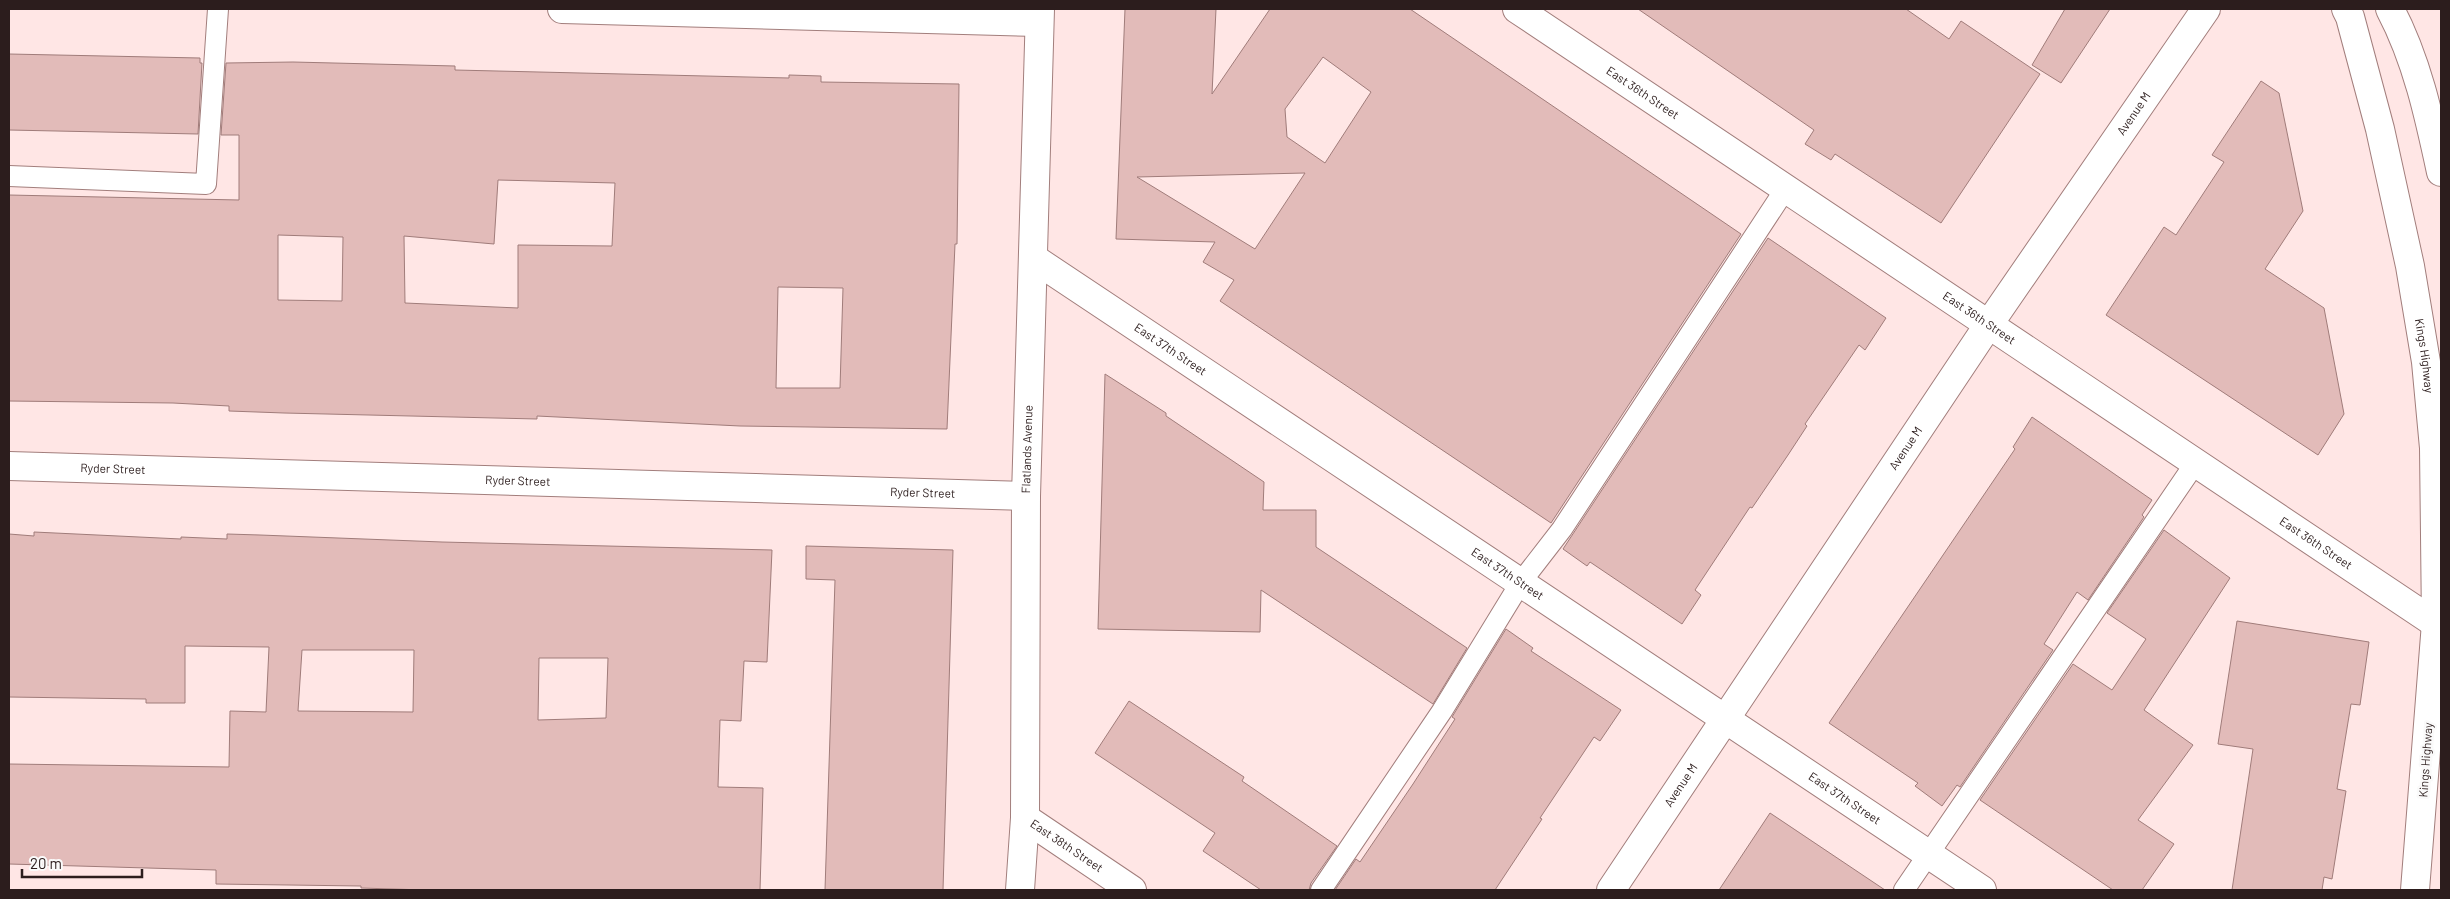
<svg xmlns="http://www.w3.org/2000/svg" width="2450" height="899" viewBox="0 0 2450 899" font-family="Barlow,sans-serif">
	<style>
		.building { fill: #e2bbb9; stroke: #a07c7a; fill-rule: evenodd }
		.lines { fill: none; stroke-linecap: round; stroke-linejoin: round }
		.service-casing { stroke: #a27e7c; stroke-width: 22 }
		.minor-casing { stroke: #a27e7c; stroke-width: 30 }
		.tertiary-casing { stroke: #a27e7c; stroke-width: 30 }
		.secondary-casing { stroke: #a27e7c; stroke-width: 30 }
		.primary-casing { stroke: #a27e7c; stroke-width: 30 }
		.service { stroke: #fff; stroke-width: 20 }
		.minor { stroke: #fff; stroke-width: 28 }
		.tertiary { stroke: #fff; stroke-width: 28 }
		.secondary { stroke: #fff; stroke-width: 28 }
		.primary { stroke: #fff; stroke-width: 28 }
		.labels { text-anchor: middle; stroke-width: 5; stroke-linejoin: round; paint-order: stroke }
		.street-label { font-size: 12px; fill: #2c1d1d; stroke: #fafafa }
	</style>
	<rect width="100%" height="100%" fill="#ffe6e5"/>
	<path class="building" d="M 1125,9 L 1216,9 L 1212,94 L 1270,9 L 1410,9 L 1741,234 L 1551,523 L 1220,301 L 1234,280 L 1203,262 L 1215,242 L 1116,239 ZM 1323,57 L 1371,92 L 1325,163 L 1287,137 L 1285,109 ZM 1305,173 L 1255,249 L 1137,177 Z
		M 1638,9 L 1906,9 L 1949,39 L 1961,21 L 2040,74 L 1941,223 L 1835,154 L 1831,160 L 1805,144 L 1814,130 Z
		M 2065,9 L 2110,9 L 2061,83 L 2032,65 Z
		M 9,54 L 200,58 L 200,63 L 202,63 L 198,134 L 9,130 Z
		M 293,62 L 455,66 L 455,70 L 789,78 L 789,75 L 821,76 L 821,82 L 959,84 L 957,244 L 955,244 L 947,429 L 740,426 L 537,416 L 537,419 L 284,413 L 229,411 L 229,406 L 173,403 L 9,401 L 9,195 L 239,200 L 239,135 L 221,135 L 226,63 ZM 498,180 L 615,183 L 612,246 L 518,245 L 518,308 L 405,303 L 404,236 L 494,244 ZM 278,235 L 343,237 L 342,301 L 278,300 ZM 778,287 L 843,288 L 840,388 L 776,388 Z
		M 2261,81 L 2279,93 L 2303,211 L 2265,269 L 2324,308 L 2344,414 L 2318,455 L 2106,315 L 2164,227 L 2176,235 L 2224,162 L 2212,155 Z
		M 1768,238 L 1886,318 L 1865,350 L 1859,345 L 1805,424 L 1807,426 L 1788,455 L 1752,508 L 1750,507 L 1695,590 L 1701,595 L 1682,624 L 1590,562 L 1587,566 L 1563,549 Z
		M 1105,374 L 1166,413 L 1166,416 L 1264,482 L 1263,510 L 1316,510 L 1316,547 L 1467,648 L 1433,704 L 1261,590 L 1260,632 L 1098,629 Z
		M 2032,417 L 2152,500 L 2142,515 L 2144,517 L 2088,600 L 2077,592 L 2044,644 L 2053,650 L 1960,787 L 1957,785 L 1942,806 L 1915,786 L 1918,783 L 1829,723 L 2015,449 L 2013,447 Z
		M 2164,530 L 2230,578 L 2144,710 L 2193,745 L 2138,820 L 2174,844 L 2142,890 L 2113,890 L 1980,800 L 2073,664 L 2112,690 L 2146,639 L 2107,613 Z
		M 34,532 L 181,539 L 181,537 L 227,539 L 227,534 L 260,535 L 442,542 L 772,550 L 767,662 L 744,661 L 741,721 L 720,720 L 718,787 L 763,788 L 760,890 L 425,890 L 361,888 L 361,886 L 216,884 L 216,870 L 9,864 L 9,764 L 229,767 L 230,711 L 266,712 L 269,647 L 185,646 L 185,703 L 146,703 L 146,699 L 9,697 L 9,534 L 34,536 ZM 302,650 L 414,650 L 413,712 L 298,711 ZM 539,658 L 608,658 L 606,718 L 538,720 Z
		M 806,546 L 953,550 L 943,890 L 825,890 L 835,580 L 806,579 Z
		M 2237,621 L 2369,642 L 2360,705 L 2351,704 L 2337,789 L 2346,791 L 2332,879 L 2324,877 L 2322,890 L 2232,890 L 2253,749 L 2218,744 Z
		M 1506,629 L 1533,648 L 1531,651 L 1621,710 L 1600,741 L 1594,737 L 1540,818 L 1542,819 L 1495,890 L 1335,890 L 1356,859 L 1360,862 L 1413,784 L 1455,719 L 1452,717 Z
		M 1129,701 L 1244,777 L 1242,781 L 1337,846 L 1311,883 L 1309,890 L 1261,890 L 1203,851 L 1215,833 L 1095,753 Z
		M 1770,813 L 1885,890 L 1719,890 Z"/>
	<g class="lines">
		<g class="service-casing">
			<path id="service" d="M 9,176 L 206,184 L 218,9
				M 1321,890 L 1442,711 L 1521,582 L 1562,529 L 1786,188
				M 1904,890 L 2196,462"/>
		</g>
		<g class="minor-casing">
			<g id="minor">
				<path d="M 562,9 L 1039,22"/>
				<path id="s1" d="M 1517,9 L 2441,627"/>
				<path id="s2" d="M 1033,258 L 1982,890"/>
				<path id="s3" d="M 9,466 L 1026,496"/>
				<path id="s4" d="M 1025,818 L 1132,890"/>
			</g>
		</g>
		<g class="tertiary-casing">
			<g id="tertiary">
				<path id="s5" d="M 2346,9 L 2350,17 L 2380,129 L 2410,266 L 2426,362 L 2434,448 L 2436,623 L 2415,890"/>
			</g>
		</g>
		<g class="secondary-casing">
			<g id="secondary">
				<path id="s6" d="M 1020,890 L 1025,818 L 1026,496 L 1040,9"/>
				<path id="s7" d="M 1611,890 L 1989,324 L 2206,9"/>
			</g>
		</g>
		<g class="primary-casing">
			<path id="primary" d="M 2390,9 C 2417,60 2429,116 2441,172"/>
		</g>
		<use href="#service" class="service"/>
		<use href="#minor" class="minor"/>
		<use href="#tertiary" class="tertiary"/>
		<use href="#secondary" class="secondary"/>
		<use href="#primary" class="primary"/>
	</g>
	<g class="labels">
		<g class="street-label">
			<text dy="4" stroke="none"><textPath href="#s1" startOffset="151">East 36th Street</textPath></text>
			<text dy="4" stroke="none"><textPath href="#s7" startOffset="936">Avenue M</textPath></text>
			<text dy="4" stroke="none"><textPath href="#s1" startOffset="556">East 36th Street</textPath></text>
			<text dy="4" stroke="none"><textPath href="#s2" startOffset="165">East 37th Street</textPath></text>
			<text dy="4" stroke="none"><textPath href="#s5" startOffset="356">Kings Highway</textPath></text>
			<text dy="4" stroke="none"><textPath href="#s7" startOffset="531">Avenue M</textPath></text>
			<text dy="4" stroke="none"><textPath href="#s6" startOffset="441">Flatlands Avenue</textPath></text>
			<text dy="4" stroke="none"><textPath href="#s3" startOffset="104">Ryder Street</textPath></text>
			<text dy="4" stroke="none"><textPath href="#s3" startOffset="509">Ryder Street</textPath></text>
			<text dy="4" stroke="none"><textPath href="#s3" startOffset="914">Ryder Street</textPath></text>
			<text dy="4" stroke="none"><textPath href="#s1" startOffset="961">East 36th Street</textPath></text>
			<text dy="4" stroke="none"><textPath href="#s2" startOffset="570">East 37th Street</textPath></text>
			<text transform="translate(2426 760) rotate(-86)" y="4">Kings Highway</text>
			<text dy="4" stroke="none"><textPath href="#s7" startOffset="126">Avenue M</textPath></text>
			<text dy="4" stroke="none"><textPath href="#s2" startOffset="975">East 37th Street</textPath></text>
			<text dy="4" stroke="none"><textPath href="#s4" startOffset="50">East 38th Street</textPath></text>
		</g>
	</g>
	<rect width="2450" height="899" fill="none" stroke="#2c1d1d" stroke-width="20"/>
	<path d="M22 869v8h120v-8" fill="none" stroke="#2c1d1d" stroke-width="2.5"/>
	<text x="30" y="869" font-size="15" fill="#2c1d1d" stroke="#fafafa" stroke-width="4" paint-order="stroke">20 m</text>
</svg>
